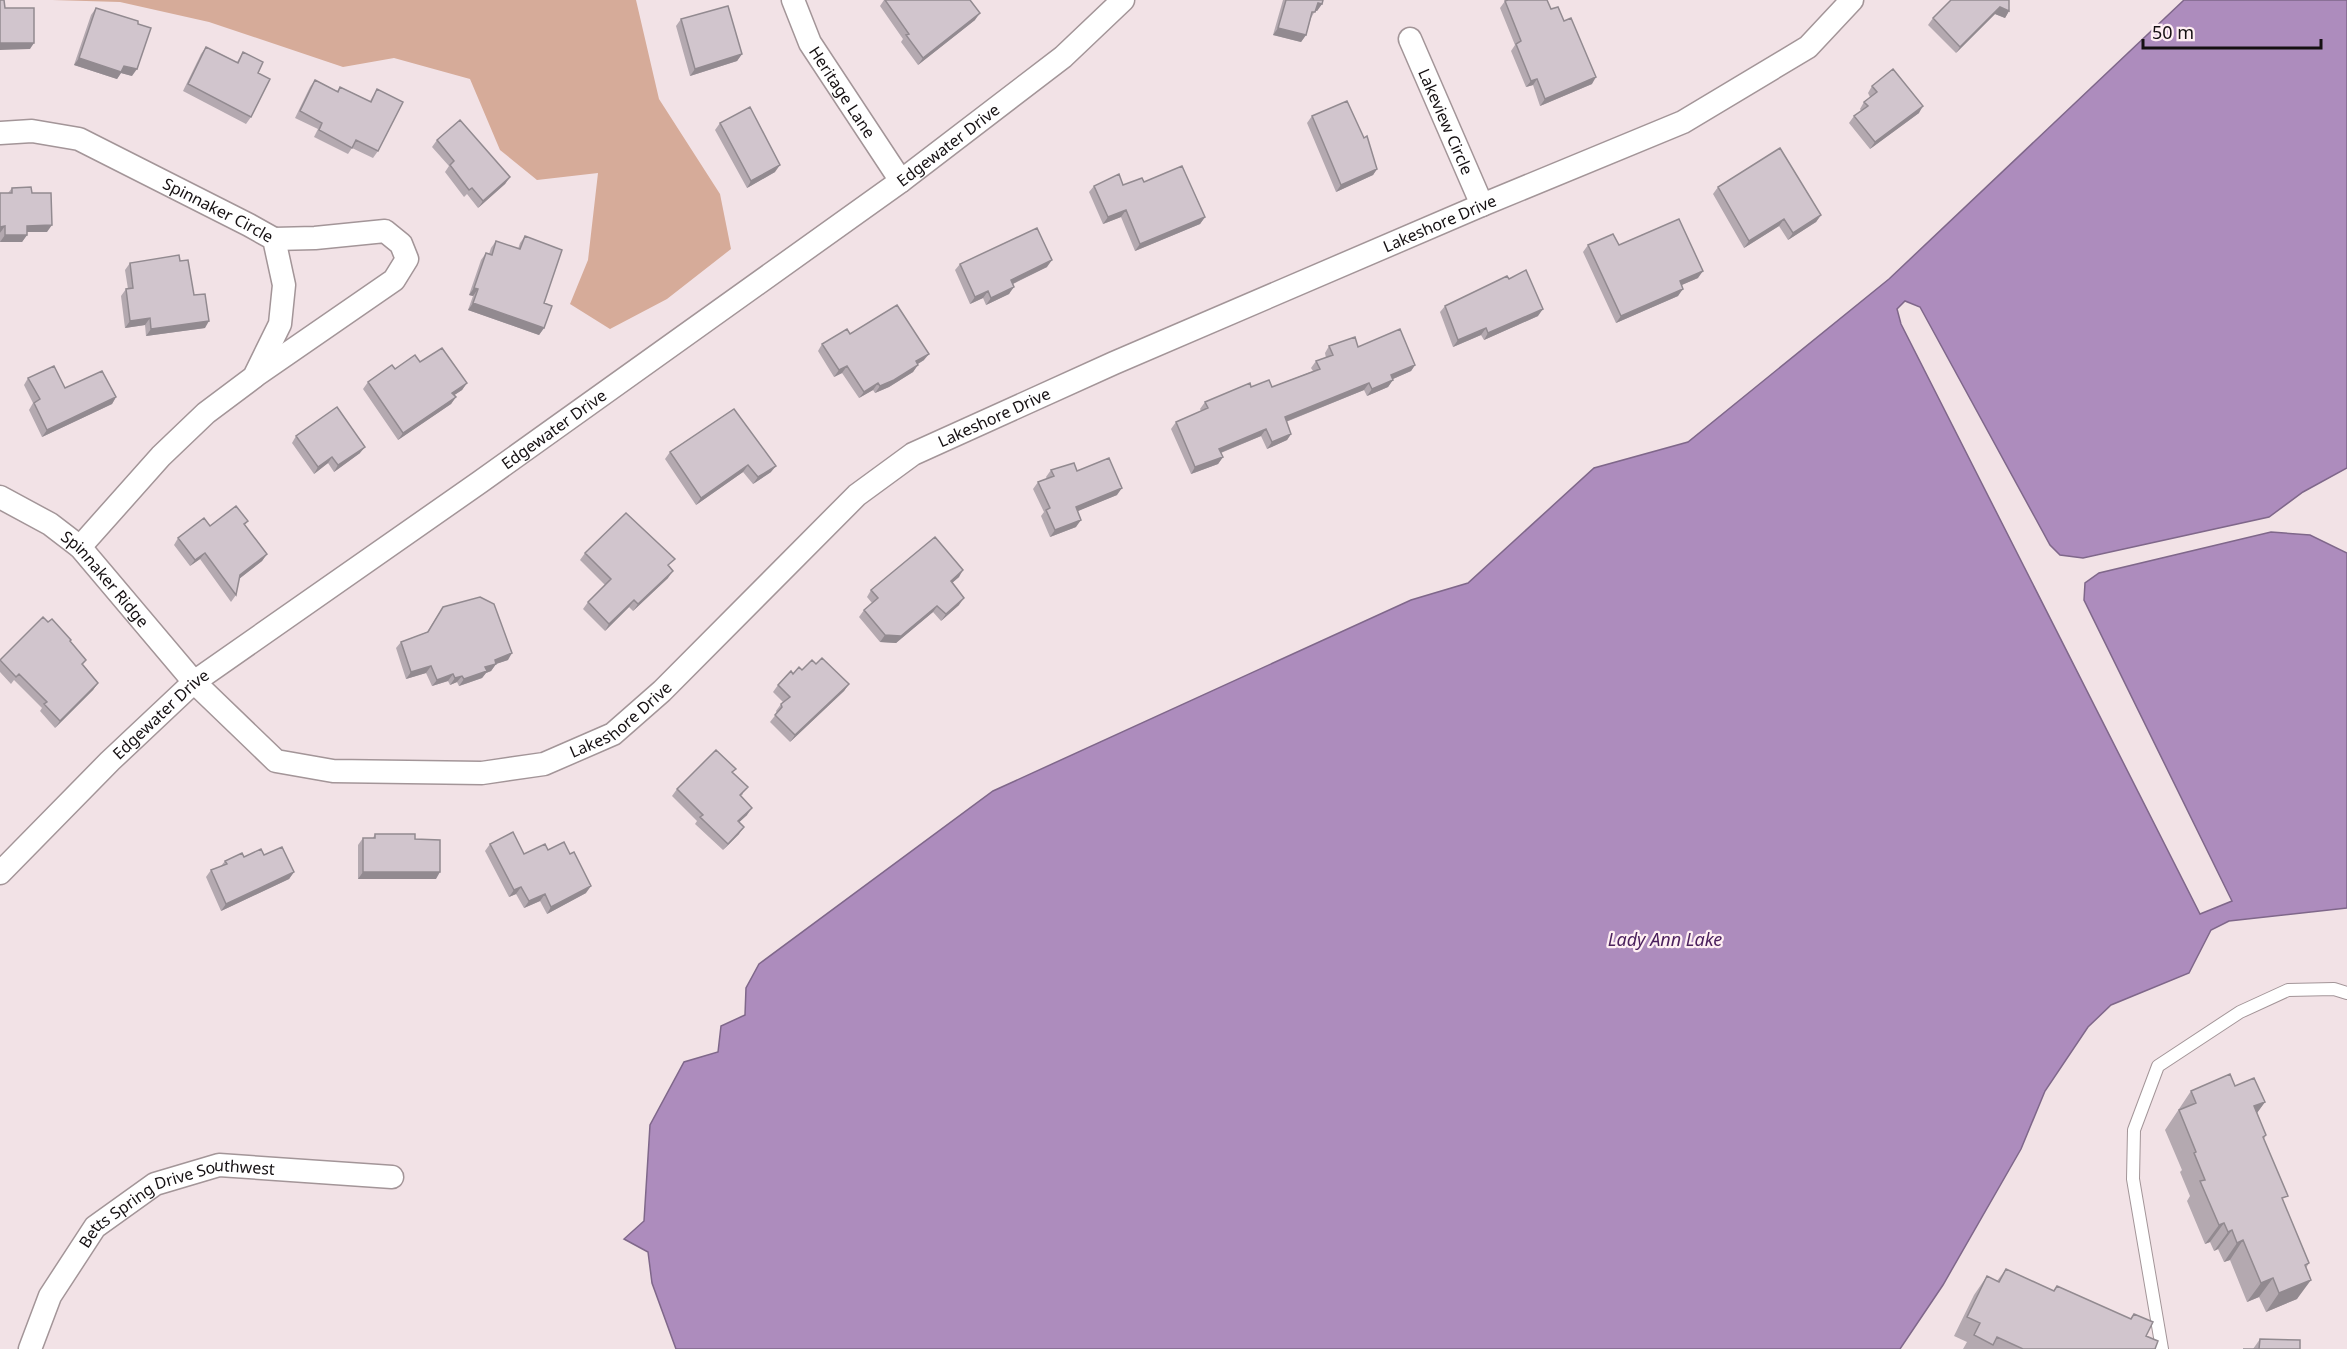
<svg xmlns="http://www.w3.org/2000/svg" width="2347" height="1349" viewBox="0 0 2347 1349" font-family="'Noto Sans',sans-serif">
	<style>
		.green { fill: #d6ab99 }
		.water { fill: #ad8cbd; stroke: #7f678a; stroke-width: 1.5 }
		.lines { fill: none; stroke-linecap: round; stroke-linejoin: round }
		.lane-casing { stroke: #a39598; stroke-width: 14 }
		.street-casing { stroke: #a39598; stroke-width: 25 }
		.lane { stroke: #fff; stroke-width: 12 }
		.street { stroke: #fff; stroke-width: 22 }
		.wall { fill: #b4a9b0 }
		.shaded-wall { fill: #928a90 }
		.building { fill: #d1c5cd; stroke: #928a90; stroke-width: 1.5 }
		.labels { text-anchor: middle; stroke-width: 4.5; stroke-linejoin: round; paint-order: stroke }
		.street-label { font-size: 16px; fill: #151012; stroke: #ffeff3 }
		.water-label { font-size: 18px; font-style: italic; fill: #4c225e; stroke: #ffeff3 }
	</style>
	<rect width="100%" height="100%" fill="#f2e2e6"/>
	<path class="green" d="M 52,0 L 636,0 L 659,99 L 720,194 L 731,249 L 667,299 L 610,329 L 570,304 L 588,260 L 598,173 L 537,180 L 500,150 L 470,79 L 394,58 L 343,67 L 209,22 L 120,2 Z"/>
	<path class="water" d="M 2184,0 L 2347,0 L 2347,468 L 2303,492 L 2269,517 L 2083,558 L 2060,555 L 2050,545 L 1920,307 L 1905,301 L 1897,309 L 1901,324 L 2200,914 L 2232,901 L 2084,600 L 2085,583 L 2099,573 L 2271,532 L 2310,535 L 2347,553 L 2347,908 L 2229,921 L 2211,930 L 2189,973 L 2111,1005 L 2088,1027 L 2045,1091 L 2021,1149 L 1943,1285 L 1900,1349 L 676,1349 L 652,1283 L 648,1252 L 624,1239 L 644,1221 L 650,1125 L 684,1062 L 718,1052 L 721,1026 L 745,1015 L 746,988 L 759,964 L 993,791 L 1411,600 L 1468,583 L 1594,468 L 1688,442 L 1889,279 Z"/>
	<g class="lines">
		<g class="lane-casing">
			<path id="lane" d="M 2162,1349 L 2133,1179 L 2134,1130 L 2158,1066 L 2240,1012 L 2288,990 L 2334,989 L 2347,993"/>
		</g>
		<g class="street-casing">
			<g id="street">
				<path id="s1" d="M 793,0 L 810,43 L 901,181"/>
				<path id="s2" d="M 1410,39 L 1482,205"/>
				<path id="s3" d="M 0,133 L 32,131 L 79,139 L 249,225 L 274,239 L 284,285 L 280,324 L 254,377 L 206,413 L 161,456 L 80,547"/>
				<path d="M 255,376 L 394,280 L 407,259 L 401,244 L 385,231 L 315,238 L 274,239"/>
				<path id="s4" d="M 0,497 L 50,524 L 80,547 L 194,682 L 276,761 L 333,771 L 482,773 L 544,764 L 613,734 L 662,691 L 857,495 L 913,454 L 1114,363 L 1482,205 L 1683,122 L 1808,47 L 1852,0"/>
				<path id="s5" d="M 0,873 L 110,761 L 194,682 L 480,482 L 901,181 L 1063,57 L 1123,0"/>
				<path id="s6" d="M 30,1349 L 50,1296 L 95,1227 L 155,1184 L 219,1165 L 392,1177"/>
			</g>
		</g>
		<use href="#lane" class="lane"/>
		<use href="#street" class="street"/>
	</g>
	<path class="wall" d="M 884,0 L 970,0 L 975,20 L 918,65 L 901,42 L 903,39 L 880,6 Z
		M 1283,0 L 1323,0 L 1322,4 L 1317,11 L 1315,11 L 1311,18 L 1306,35 L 1301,42 L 1273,35 Z
		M 1505,1 L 1551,9 L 1592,84 L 1540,106 L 1533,85 L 1526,87 L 1511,51 L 1515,45 L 1500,8 Z
		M 96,8 L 132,76 L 121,73 L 117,79 L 74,65 L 91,15 Z
		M 2009,11 L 2005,18 L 1995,14 L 1956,53 L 1928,25 L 1933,18 Z
		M 681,19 L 742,54 L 737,61 L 690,76 L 676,26 Z
		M 206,47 L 237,62 L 243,52 L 258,73 L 251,117 L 246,124 L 183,91 L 201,54 Z
		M 315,80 L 337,91 L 340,87 L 370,101 L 377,89 L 378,151 L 373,158 L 352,148 L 348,154 L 314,137 L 318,129 L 295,118 L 310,87 Z
		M 1872,86 L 1919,113 L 1870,149 L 1849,123 L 1854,116 L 1861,111 L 1860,109 L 1864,102 L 1870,97 L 1868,93 Z
		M 1312,116 L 1377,169 L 1373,175 L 1336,192 L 1307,123 Z
		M 720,123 L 775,172 L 747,188 L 715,130 Z
		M 437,140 L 510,177 L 505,184 L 478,208 L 467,194 L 464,197 L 445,172 L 449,166 L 432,147 Z
		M 1123,185 L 1205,217 L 1200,224 L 1135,251 L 1121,217 L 1103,224 L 1089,192 L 1094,186 Z
		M 1718,187 L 1821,215 L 1816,222 L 1788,240 L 1779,226 L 1744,248 L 1713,194 Z
		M 12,188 L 32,193 L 47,232 L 27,232 L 27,235 L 22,242 L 0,242 L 0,233 L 8,193 Z
		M 525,236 L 544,303 L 544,328 L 539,335 L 468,310 L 473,296 L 469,295 L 481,260 L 486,253 L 489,254 L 491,248 L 496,241 L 518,249 L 520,243 Z
		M 1588,245 L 1619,245 L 1698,278 L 1681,285 L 1678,296 L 1616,323 L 1583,252 Z
		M 180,261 L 194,295 L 205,328 L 146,336 L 145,325 L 125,328 L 121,296 L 126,289 L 128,289 L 125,270 L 130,263 Z
		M 960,264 L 1047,267 L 1013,284 L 1009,294 L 986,305 L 983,298 L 970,304 L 955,270 Z
		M 1509,279 L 1538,316 L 1484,340 L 1481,335 L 1453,347 L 1440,312 L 1445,306 Z
		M 850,334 L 924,360 L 918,364 L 913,372 L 889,387 L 875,393 L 873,390 L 859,398 L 842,373 L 834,377 L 818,351 L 822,344 Z
		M 1329,346 L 1358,347 L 1415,365 L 1411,371 L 1393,379 L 1388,387 L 1367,396 L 1364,390 L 1286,422 L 1291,434 L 1287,440 L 1267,449 L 1261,436 L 1221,453 L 1223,457 L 1218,464 L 1191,474 L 1171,429 L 1176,422 L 1201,411 L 1200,409 L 1205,402 L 1251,387 L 1272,387 L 1313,371 L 1311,368 L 1316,361 L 1326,358 L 1325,353 Z
		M 420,362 L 467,383 L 462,390 L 454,395 L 456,397 L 451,404 L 398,440 L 363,389 L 368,382 L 395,369 Z
		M 28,378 L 65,388 L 116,397 L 112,404 L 42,437 L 29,410 L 33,403 L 24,385 Z
		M 734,409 L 771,472 L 753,484 L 743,472 L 696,505 L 665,459 L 670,452 Z
		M 296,436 L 360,453 L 334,472 L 328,463 L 314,474 L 292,443 Z
		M 1051,470 L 1077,471 L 1117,495 L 1077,511 L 1076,527 L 1050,537 L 1041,516 L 1044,512 L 1033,489 L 1038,482 L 1047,479 L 1046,477 Z
		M 248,521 L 245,525 L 267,554 L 262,561 L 239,579 L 236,595 L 231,602 L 200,559 L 190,566 L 174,545 L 178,538 L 210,526 Z
		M 585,553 L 669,567 L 668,578 L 633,611 L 629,607 L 605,631 L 583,609 L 588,602 L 605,585 L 580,560 Z
		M 959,577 L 952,583 L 959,605 L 941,621 L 933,612 L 896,643 L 880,642 L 859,617 L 864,610 L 872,603 L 867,597 L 871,590 Z
		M 443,607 L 508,660 L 496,664 L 491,671 L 486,673 L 482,678 L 459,686 L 457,682 L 450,685 L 448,681 L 432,686 L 426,673 L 406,679 L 396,648 L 401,642 L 427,632 Z
		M 43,617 L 70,642 L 86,660 L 83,664 L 98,683 L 93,690 L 55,728 L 40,711 L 42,708 L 14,680 L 11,684 L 0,672 L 0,661 Z
		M 816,664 L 849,684 L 844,691 L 790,742 L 770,722 L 777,713 L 776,711 L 781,704 L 783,702 L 773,692 L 778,685 L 793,674 Z
		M 733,772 L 743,794 L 741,796 L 747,815 L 739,822 L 739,834 L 723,850 L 695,824 L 697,821 L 672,796 L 677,789 Z
		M 375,834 L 415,839 L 436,879 L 358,879 L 358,845 L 363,838 L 373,838 Z
		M 490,844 L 524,854 L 548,850 L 586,893 L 547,914 L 540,901 L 524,908 L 516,894 L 509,897 L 485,851 Z
		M 264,855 L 294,872 L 289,879 L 221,911 L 206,877 L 211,870 L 221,866 L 225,861 Z
		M 2235,1086 L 2265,1102 L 2257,1113 L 2266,1135 L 2264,1139 L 2283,1202 L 2309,1263 L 2306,1268 L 2297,1299 L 2266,1312 L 2259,1297 L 2247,1302 L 2230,1260 L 2224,1262 L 2218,1249 L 2214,1251 L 2210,1242 L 2205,1244 L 2187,1201 L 2190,1196 L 2180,1172 L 2182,1170 L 2165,1130 L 2191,1091 Z
		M 2006,1269 L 2053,1291 L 2057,1286 L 2130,1319 L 2134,1314 L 2155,1349 L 1963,1349 L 1967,1342 L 1954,1336 L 1974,1295 L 1987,1276 L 1997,1281 Z
		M 2260,1339 L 2300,1349 L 2253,1349 Z"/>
	<path class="shaded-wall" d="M 1318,3 L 1322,4 L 1317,11 L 1313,10 Z
		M 2000,7 L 2009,11 L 2005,18 L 1995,14 L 1956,53 L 1960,47 Z
		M 980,13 L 975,20 L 918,65 L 923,58 Z
		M 1278,28 L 1306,35 L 1301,42 L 1273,35 Z
		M 0,43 L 34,43 L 30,49 L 0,50 Z
		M 742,54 L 737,61 L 690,76 L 695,69 Z
		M 79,58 L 124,66 L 137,69 L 132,76 L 121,73 L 117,79 L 74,65 Z
		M 1596,77 L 1592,84 L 1540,106 L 1545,99 Z
		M 1537,79 L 1533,85 L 1526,87 L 1531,81 Z
		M 1923,106 L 1919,113 L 1870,149 L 1875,142 Z
		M 780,165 L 775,172 L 747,188 L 751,181 Z
		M 1377,169 L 1373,175 L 1336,192 L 1341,185 Z
		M 510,177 L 505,184 L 478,208 L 483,201 Z
		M 1126,210 L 1121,217 L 1103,224 L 1108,217 Z
		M 1821,215 L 1816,222 L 1788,240 L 1793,233 Z
		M 1205,217 L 1200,224 L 1135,251 L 1140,244 Z
		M 1784,219 L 1779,226 L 1744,248 L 1749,241 Z
		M 52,225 L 47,232 L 22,232 L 27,226 Z
		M 5,226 L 0,233 L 0,227 Z
		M 5,235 L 27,235 L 22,242 L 0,242 Z
		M 1052,260 L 1047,267 L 1006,287 L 1011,280 Z
		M 1703,271 L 1698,278 L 1675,288 L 1680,281 Z
		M 1014,287 L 1009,294 L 986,305 L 991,298 Z
		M 474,288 L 478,289 L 473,296 L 469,295 Z
		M 1683,289 L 1678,296 L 1616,323 L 1621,316 Z
		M 988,291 L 983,298 L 970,304 L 975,297 Z
		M 473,303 L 544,328 L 539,335 L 468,310 Z
		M 1543,309 L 1538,316 L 1484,340 L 1488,333 Z
		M 150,318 L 145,325 L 125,328 L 130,321 Z
		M 209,321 L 205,328 L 146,336 L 151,329 Z
		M 1486,328 L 1481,335 L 1453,347 L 1458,340 Z
		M 929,354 L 924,360 L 911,368 L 916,361 Z
		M 918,365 L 913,372 L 889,387 L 875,393 L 880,386 Z
		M 1415,365 L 1411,371 L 1386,382 L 1391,375 Z
		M 847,366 L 842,373 L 834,377 L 839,370 Z
		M 1393,380 L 1388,387 L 1367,396 L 1372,389 Z
		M 467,383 L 462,390 L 447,400 L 452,393 Z
		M 878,383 L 873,390 L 859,398 L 864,392 Z
		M 1369,383 L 1364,390 L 1280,424 L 1285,417 Z
		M 116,397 L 112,404 L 42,437 L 47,430 Z
		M 456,397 L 451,404 L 398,440 L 403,433 Z
		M 1266,429 L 1261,436 L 1215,455 L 1219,449 Z
		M 1291,434 L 1287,440 L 1267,449 L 1272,442 Z
		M 365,447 L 360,453 L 334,472 L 338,465 Z
		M 332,457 L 328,463 L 314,474 L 318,467 Z
		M 1223,457 L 1218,464 L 1191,474 L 1195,467 Z
		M 748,465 L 743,472 L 696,505 L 701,498 Z
		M 776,466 L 771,472 L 753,484 L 758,477 Z
		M 1122,488 L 1117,495 L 1071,514 L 1076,507 Z
		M 1081,520 L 1076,527 L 1050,537 L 1055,530 Z
		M 205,553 L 200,559 L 190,566 L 195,560 Z
		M 267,554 L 262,561 L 235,582 L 240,575 Z
		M 963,570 L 959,577 L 946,588 L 951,581 Z
		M 673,571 L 668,578 L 633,611 L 638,604 Z
		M 964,598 L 959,605 L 941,621 L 946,614 Z
		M 634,600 L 629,607 L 605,631 L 609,624 Z
		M 937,606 L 933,612 L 896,643 L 880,642 L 885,635 Z
		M 512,653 L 508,660 L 496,664 L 491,671 L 486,673 L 482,678 L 459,686 L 464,679 L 485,667 L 495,660 Z
		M 431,666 L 426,673 L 406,679 L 411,672 Z
		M 453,674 L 448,681 L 432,686 L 437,680 Z
		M 462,676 L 457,682 L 450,685 L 455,678 Z
		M 98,683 L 93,690 L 55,728 L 60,721 Z
		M 849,684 L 844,691 L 790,742 L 795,735 Z
		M 752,808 L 747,815 L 733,828 L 738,821 Z
		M 744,827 L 739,834 L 723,850 L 728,844 Z
		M 294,872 L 289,879 L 221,911 L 226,904 Z
		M 363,872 L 440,872 L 436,879 L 358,879 Z
		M 591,886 L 586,893 L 547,914 L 551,907 Z
		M 521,887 L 516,894 L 509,897 L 514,890 Z
		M 545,894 L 540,901 L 524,908 L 529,901 Z
		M 2265,1102 L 2251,1121 L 2254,1106 Z
		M 2224,1223 L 2210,1242 L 2205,1244 L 2219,1225 Z
		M 2232,1230 L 2218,1249 L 2214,1251 L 2228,1232 Z
		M 2243,1240 L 2230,1260 L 2224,1262 L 2237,1243 Z
		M 2273,1278 L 2259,1297 L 2247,1302 L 2261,1283 Z
		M 2311,1280 L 2297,1299 L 2266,1312 L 2279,1293 Z"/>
	<path class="building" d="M 0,0 L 4,0 L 5,8 L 34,8 L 34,43 L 0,43 Z
		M 885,0 L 970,0 L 980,13 L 923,58 L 906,35 L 909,34 Z
		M 1286,0 L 1323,0 L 1322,4 L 1318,3 L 1315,12 L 1312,12 L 1306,35 L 1278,28 Z
		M 1508,0 L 1547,0 L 1551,9 L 1558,7 L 1564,21 L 1571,18 L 1596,77 L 1545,99 L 1537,79 L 1531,81 L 1516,44 L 1521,41 L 1505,1 Z
		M 1951,0 L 2009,0 L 2009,11 L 2000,7 L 1960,47 L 1933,18 Z
		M 728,6 L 742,54 L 695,69 L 681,19 Z
		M 96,8 L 138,21 L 138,24 L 151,28 L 137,69 L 124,66 L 121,72 L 79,58 Z
		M 206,47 L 238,63 L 243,52 L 263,62 L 258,73 L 270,79 L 251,117 L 188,84 Z
		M 1893,69 L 1923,106 L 1875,142 L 1854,116 L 1868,106 L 1864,102 L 1877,92 L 1872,86 Z
		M 315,80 L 338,92 L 340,87 L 371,102 L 377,89 L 403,102 L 378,151 L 356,140 L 352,148 L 319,130 L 322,123 L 300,111 Z
		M 1347,101 L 1364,138 L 1367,136 L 1377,169 L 1341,185 L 1312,116 Z
		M 750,107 L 780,165 L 751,181 L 720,123 Z
		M 460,120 L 510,177 L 483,201 L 472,188 L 469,190 L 450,165 L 454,161 L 437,140 Z
		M 1780,148 L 1821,215 L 1793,233 L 1784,219 L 1749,241 L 1718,187 Z
		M 1182,166 L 1205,217 L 1140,244 L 1126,210 L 1108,217 L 1094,186 L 1119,174 L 1123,185 L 1142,178 L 1144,182 Z
		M 31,187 L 32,193 L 51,193 L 52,225 L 27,226 L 27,235 L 5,235 L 5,226 L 0,227 L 0,193 L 12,193 L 12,188 Z
		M 1679,219 L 1703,271 L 1680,281 L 1683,289 L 1621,316 L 1588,245 L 1613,234 L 1619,245 Z
		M 1037,228 L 1052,260 L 1011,280 L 1014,287 L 991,298 L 988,291 L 975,297 L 960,264 Z
		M 525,236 L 562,250 L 544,303 L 552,306 L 544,328 L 473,303 L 478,289 L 474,288 L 486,253 L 492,255 L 496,241 L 520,249 Z
		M 179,255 L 180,261 L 188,260 L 194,295 L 205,294 L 209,321 L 151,329 L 150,318 L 130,321 L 126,289 L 133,288 L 130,263 Z
		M 1526,270 L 1543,309 L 1488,333 L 1486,328 L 1458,340 L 1445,306 L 1507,276 L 1509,279 Z
		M 897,305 L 929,354 L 916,361 L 918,365 L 894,380 L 880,386 L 878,383 L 864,392 L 847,366 L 839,370 L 822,344 L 847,329 L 850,334 Z
		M 1400,329 L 1415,365 L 1391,375 L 1393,380 L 1372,389 L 1369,383 L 1285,417 L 1291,434 L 1272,442 L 1266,429 L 1219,449 L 1223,457 L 1195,467 L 1176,422 L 1208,408 L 1205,402 L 1250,383 L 1251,387 L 1269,380 L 1272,387 L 1320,369 L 1316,361 L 1333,355 L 1329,346 L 1355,337 L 1358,347 Z
		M 442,348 L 467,383 L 452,393 L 456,397 L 403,433 L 368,382 L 392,365 L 395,369 L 415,355 L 420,362 Z
		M 54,366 L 65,388 L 102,371 L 116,397 L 47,430 L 34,403 L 40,399 L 28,378 Z
		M 337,407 L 365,447 L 338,465 L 332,457 L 318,467 L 296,436 Z
		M 734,409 L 776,466 L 758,477 L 748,465 L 701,498 L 670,452 Z
		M 1109,458 L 1122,488 L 1076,507 L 1081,520 L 1055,530 L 1046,510 L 1050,508 L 1038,482 L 1054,476 L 1051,470 L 1074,463 L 1077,471 Z
		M 236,506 L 248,521 L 244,524 L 267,554 L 240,575 L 236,595 L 205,553 L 195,560 L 178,538 L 204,518 L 210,526 Z
		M 626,513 L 675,559 L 668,565 L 673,571 L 638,604 L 634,600 L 609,624 L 588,602 L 611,579 L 585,553 Z
		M 935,537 L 963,570 L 951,581 L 964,598 L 946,614 L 937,606 L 901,636 L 885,635 L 864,610 L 878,598 L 871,590 Z
		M 480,597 L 494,604 L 512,653 L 495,660 L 496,664 L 485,667 L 487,671 L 464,679 L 462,676 L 455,678 L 453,674 L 437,680 L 431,666 L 411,672 L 401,642 L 428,632 L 443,607 Z
		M 43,617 L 48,622 L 52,619 L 71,640 L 70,641 L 86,660 L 82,664 L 98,683 L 60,721 L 44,704 L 47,702 L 19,674 L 16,677 L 0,660 Z
		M 822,658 L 849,684 L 795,735 L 775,715 L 782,707 L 781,704 L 790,697 L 778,685 L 791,671 L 793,674 L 799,667 L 802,670 L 812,660 L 816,664 Z
		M 716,750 L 736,769 L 732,772 L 748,787 L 740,795 L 752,808 L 738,821 L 744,827 L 728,844 L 700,817 L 703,815 L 677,789 Z
		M 513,832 L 524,854 L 545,844 L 548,850 L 564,842 L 570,854 L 574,852 L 591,886 L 551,907 L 545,894 L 529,901 L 521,887 L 514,890 L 490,844 Z
		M 375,834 L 415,834 L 415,839 L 440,840 L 440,872 L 363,872 L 363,838 L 375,838 Z
		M 282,847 L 294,872 L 226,904 L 211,870 L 227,864 L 225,861 L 242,853 L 244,857 L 261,849 L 264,855 Z
		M 2230,1074 L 2235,1086 L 2254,1078 L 2265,1102 L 2254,1106 L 2266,1135 L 2263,1137 L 2288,1196 L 2282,1198 L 2309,1263 L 2305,1265 L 2311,1280 L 2279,1293 L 2273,1278 L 2261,1283 L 2243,1240 L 2237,1243 L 2232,1230 L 2228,1232 L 2224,1223 L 2219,1225 L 2200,1181 L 2205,1180 L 2194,1153 L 2196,1152 L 2179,1110 L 2196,1103 L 2191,1091 Z
		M 2006,1269 L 2054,1291 L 2057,1286 L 2131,1319 L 2134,1314 L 2153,1322 L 2146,1336 L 2158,1341 L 2155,1349 L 2023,1349 L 1997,1337 L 1993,1345 L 1974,1335 L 1980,1323 L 1967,1317 L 1987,1276 L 1999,1282 Z
		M 2260,1339 L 2300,1340 L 2300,1349 L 2243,1349 L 2259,1349 Z"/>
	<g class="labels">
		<g class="street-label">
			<text dy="6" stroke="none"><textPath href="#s1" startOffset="105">Heritage Lane</textPath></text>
			<text dy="6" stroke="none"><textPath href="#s2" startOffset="90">Lakeview Circle</textPath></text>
			<text dy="6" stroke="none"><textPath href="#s5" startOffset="1198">Edgewater Drive</textPath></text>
			<text dy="6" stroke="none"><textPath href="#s3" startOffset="236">Spinnaker Circle</textPath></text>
			<text dy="6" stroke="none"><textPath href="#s4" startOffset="1716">Lakeshore Drive</textPath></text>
			<text dy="6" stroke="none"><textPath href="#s4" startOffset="1230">Lakeshore Drive</textPath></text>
			<text dy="6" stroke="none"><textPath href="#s5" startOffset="712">Edgewater Drive</textPath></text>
			<text dy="6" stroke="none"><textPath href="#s4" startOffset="135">Spinnaker Ridge</textPath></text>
			<text dy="6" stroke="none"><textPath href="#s5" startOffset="226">Edgewater Drive</textPath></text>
			<text dy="6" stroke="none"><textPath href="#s4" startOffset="744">Lakeshore Drive</textPath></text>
			<text dy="6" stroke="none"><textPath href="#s6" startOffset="226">Betts Spring Drive Southwest</textPath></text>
		</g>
		<g class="water-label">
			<text x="1665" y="946">Lady Ann Lake</text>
		</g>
	</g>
	<path d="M2143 39v9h178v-9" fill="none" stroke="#151012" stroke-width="3"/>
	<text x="2152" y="39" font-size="18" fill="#151012" stroke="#ffeff3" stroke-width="4.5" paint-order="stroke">50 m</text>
</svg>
